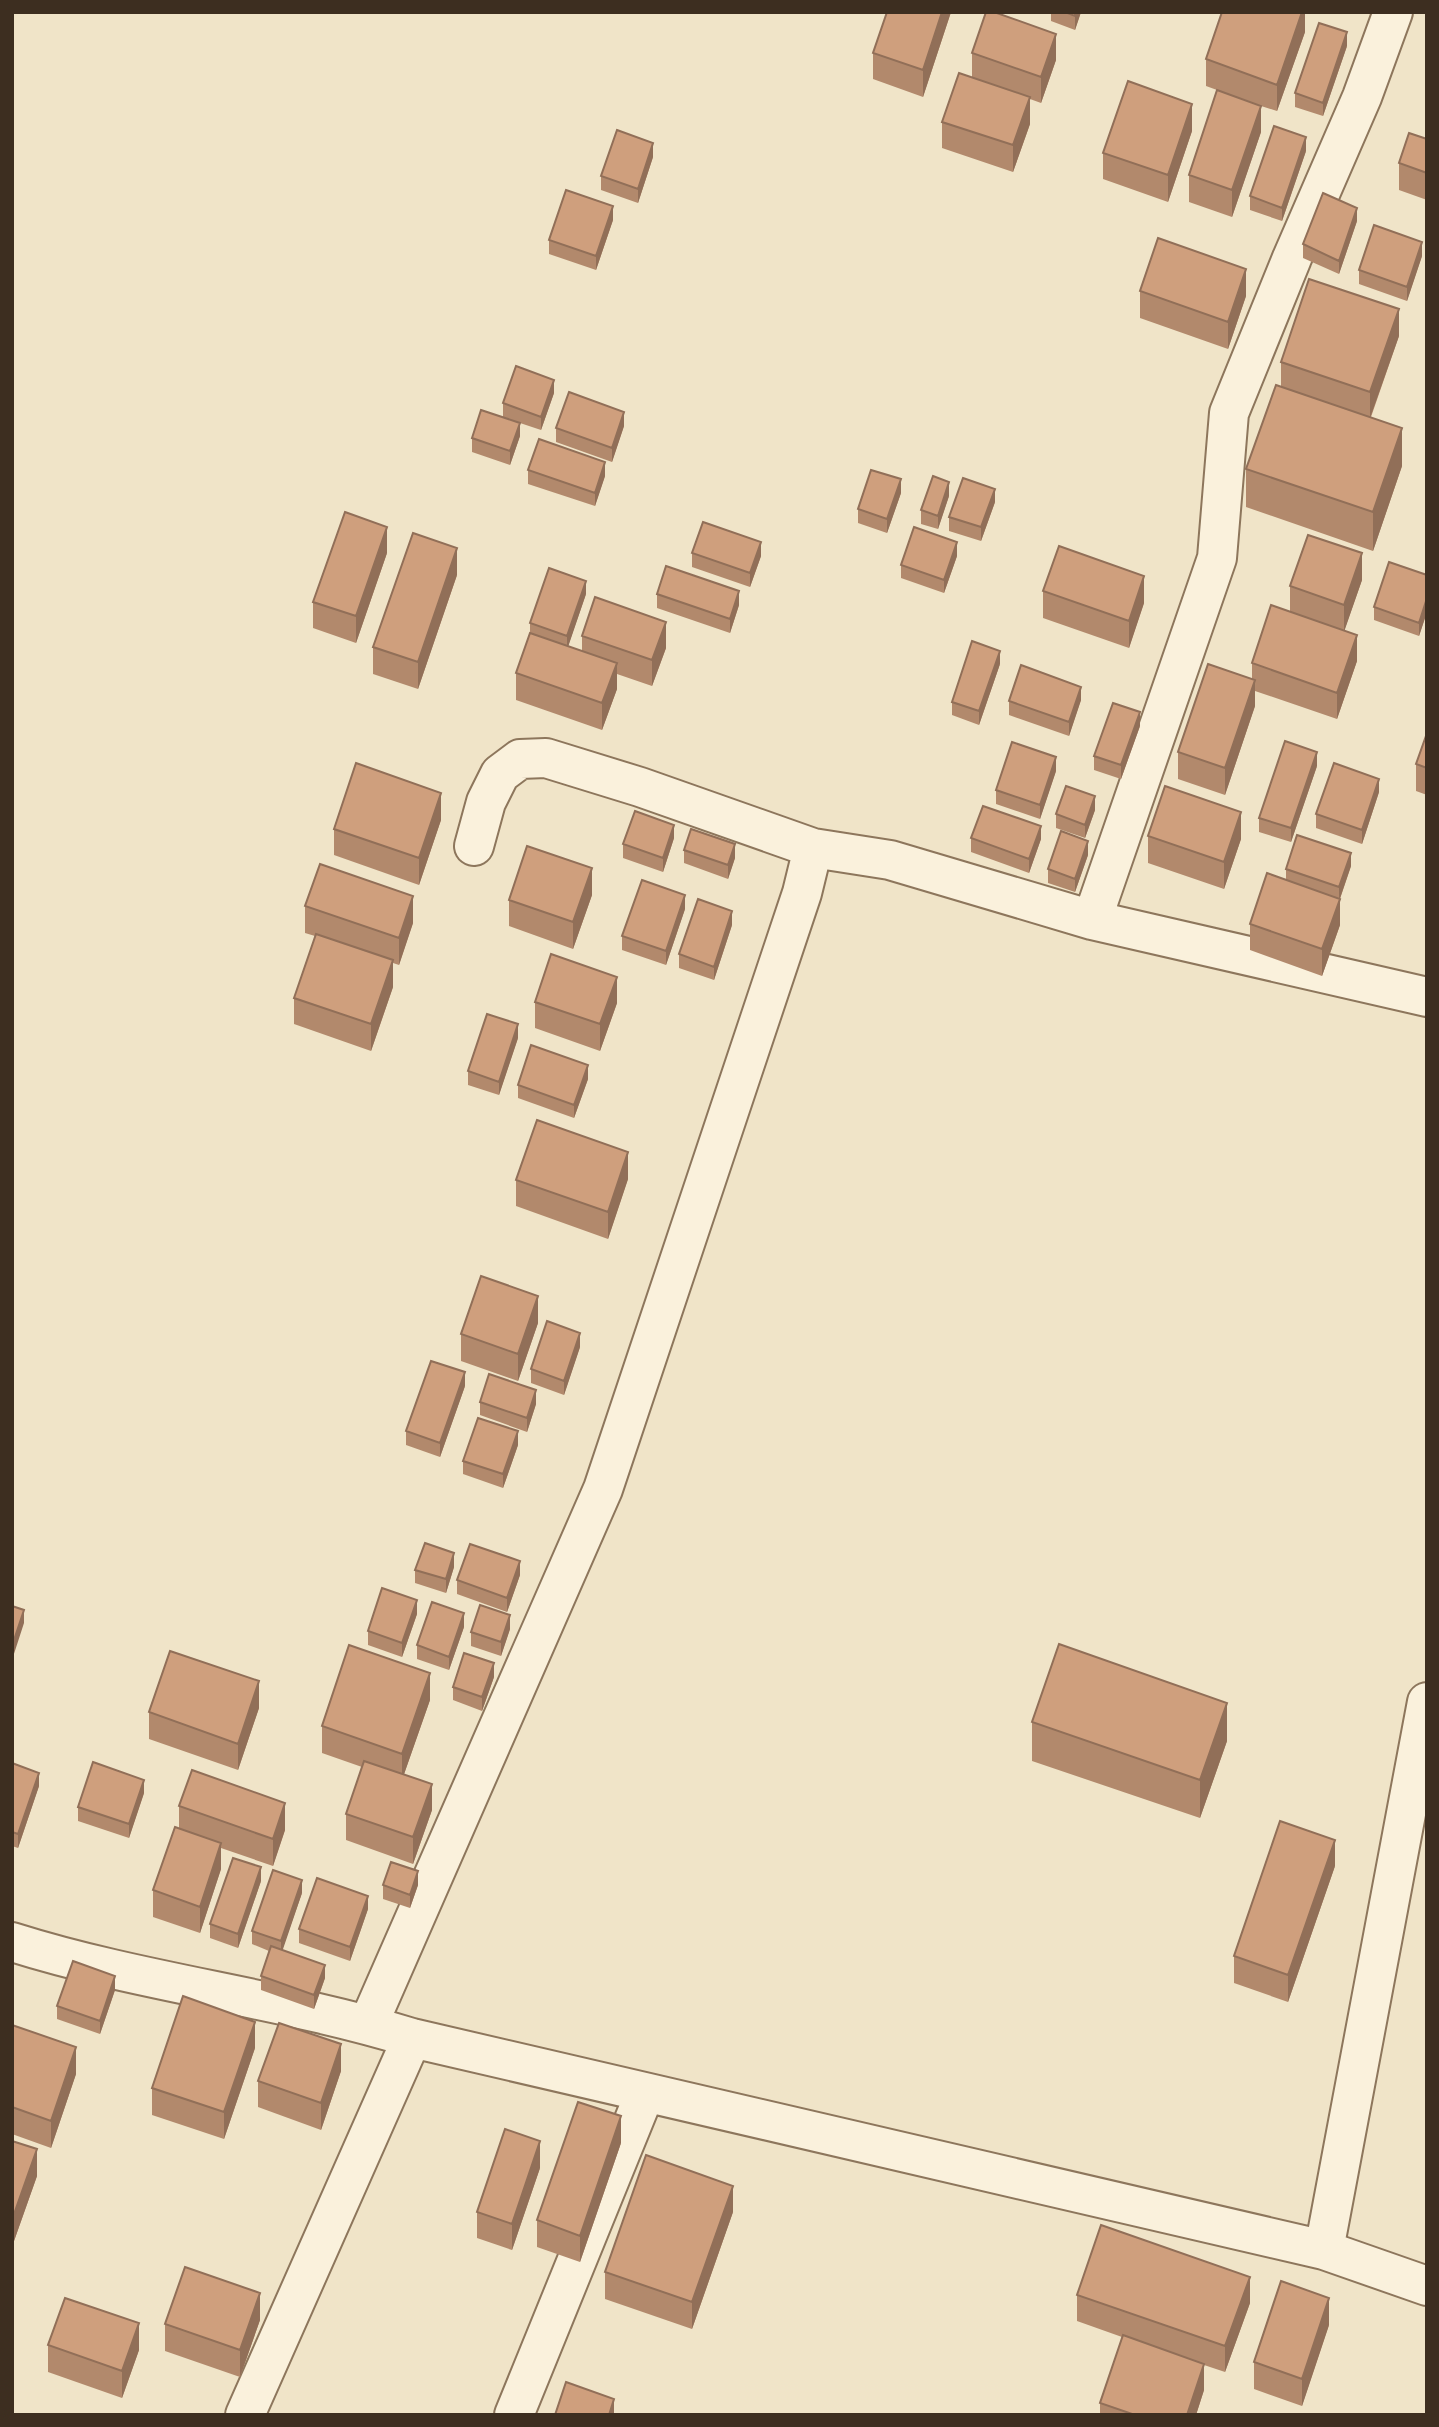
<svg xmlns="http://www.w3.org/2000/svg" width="1439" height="2427" viewBox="0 0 1439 2427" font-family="Georgia,serif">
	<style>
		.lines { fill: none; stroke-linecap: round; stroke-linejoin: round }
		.minor-casing { stroke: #8d765c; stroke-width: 42 }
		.minor { stroke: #faf1dc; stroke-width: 38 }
		.wall { fill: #b2896c }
		.shaded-wall { fill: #916f58 }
		.building { fill: #cf9f7d; stroke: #916f58; stroke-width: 2 }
	</style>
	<rect width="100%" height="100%" fill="#f0e4c8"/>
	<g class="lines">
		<g class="minor-casing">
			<path id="minor" d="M 474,846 L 486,802 L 500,774 L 520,759 L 546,758 L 640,787 L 813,848
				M 1092,920 L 1217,558 L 1229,413 L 1292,258 L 1362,97 L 1393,12
				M 12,1942 C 142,1983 282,1998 412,2038 L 1324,2250 L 1427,2286
				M 368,2025 L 603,1489 L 802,893 L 813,848 L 890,860 L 1092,920 L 1427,997
				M 1324,2250 L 1427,1702
				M 245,2415 L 412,2038
				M 514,2415 L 645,2093"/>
		</g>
		<use href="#minor" class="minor"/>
	</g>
	<path class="wall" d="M 951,12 L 923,97 L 873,79 L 873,53 Z
		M 1051,12 L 1081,12 L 1075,30 L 1051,21 Z
		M 1305,12 L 1305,32 L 1277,111 L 1261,106 L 1261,132 L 1232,217 L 1189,202 L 1189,175 L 1239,98 L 1206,86 L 1206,59 Z
		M 1347,46 L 1323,116 L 1295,107 L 1295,93 Z
		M 972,53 L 1056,60 L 1041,103 L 1030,99 L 1030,124 L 1013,172 L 942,148 L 942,122 L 972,77 Z
		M 1192,131 L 1168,202 L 1103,179 L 1103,153 Z
		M 1427,139 L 1427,200 L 1399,190 L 1399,163 Z
		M 1306,151 L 1282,221 L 1250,210 L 1250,196 Z
		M 653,157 L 638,203 L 601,190 L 601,176 Z
		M 613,220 L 596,270 L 549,254 L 549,240 Z
		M 1357,221 L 1339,274 L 1303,258 L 1303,244 Z
		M 1422,256 L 1407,301 L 1359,284 L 1359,270 Z
		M 1140,291 L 1246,296 L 1228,349 L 1140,318 Z
		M 1427,294 L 1427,314 L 1425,313 L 1425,299 Z
		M 1399,336 L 1371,417 L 1402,466 L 1373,551 L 1246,507 L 1246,469 L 1281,387 L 1281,362 Z
		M 554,393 L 541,430 L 520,423 L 520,436 L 510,465 L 472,452 L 472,438 L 503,417 L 503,403 Z
		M 624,426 L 612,462 L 556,442 L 556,428 Z
		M 528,470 L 605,476 L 595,506 L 528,484 Z
		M 901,493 L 887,533 L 858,523 L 858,509 Z
		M 949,496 L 938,529 L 921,524 L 921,510 Z
		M 995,502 L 981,541 L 949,531 L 949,517 Z
		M 387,553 L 356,643 L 313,628 L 313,602 Z
		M 692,553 L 761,556 L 750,587 L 692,567 Z
		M 957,556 L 944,593 L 901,578 L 901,565 Z
		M 457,575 L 418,689 L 373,674 L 373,647 Z
		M 1427,575 L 1427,612 L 1419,636 L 1374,620 L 1374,607 Z
		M 1362,580 L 1344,631 L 1357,661 L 1337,719 L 1255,691 L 1255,706 L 1225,795 L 1178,779 L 1178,752 L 1252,678 L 1252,663 L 1290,611 L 1290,586 Z
		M 1043,591 L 1144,603 L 1129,648 L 1043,618 Z
		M 586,594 L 568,646 L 582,651 L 582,636 L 666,648 L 652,686 L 617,674 L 617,689 L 602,730 L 516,700 L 516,673 L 530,633 L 530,623 Z
		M 657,594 L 739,605 L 730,633 L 657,608 Z
		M 1000,664 L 979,725 L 952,715 L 952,702 Z
		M 1081,700 L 1069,736 L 1009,715 L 1009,701 Z
		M 1140,726 L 1121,779 L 1094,770 L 1094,756 Z
		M 1427,733 L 1427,795 L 1416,791 L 1416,764 Z
		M 1317,766 L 1291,842 L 1259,832 L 1259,818 Z
		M 1056,771 L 1040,819 L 996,804 L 996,790 Z
		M 1379,792 L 1362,844 L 1316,828 L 1316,814 Z
		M 1095,810 L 1085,838 L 1056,828 L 1056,814 Z
		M 441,820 L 419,885 L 334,855 L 334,829 Z
		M 1148,836 L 1241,839 L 1224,889 L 1148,863 Z
		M 674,838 L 663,872 L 623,858 L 623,844 Z
		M 971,838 L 1041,839 L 1029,873 L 971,852 Z
		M 684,850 L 735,858 L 728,879 L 684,863 Z
		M 1088,855 L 1075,892 L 1048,883 L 1048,869 Z
		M 1351,866 L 1340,899 L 1340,925 L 1322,976 L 1250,950 L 1250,924 L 1286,880 L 1286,869 Z
		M 592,895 L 573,949 L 509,926 L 509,900 Z
		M 305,906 L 413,923 L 399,965 L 393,963 L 393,987 L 371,1051 L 294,1024 L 294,998 L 315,936 L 305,933 Z
		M 685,909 L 666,965 L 622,950 L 622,936 Z
		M 732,925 L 714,980 L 679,968 L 679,954 Z
		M 535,1002 L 617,1003 L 600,1051 L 535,1028 Z
		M 518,1038 L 499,1095 L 468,1085 L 468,1071 Z
		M 588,1079 L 574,1118 L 518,1098 L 518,1085 Z
		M 628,1179 L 608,1239 L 516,1206 L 516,1180 Z
		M 538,1323 L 518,1381 L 461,1361 L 461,1334 Z
		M 580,1347 L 564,1395 L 531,1383 L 531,1369 Z
		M 465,1386 L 440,1457 L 406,1445 L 406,1431 Z
		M 480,1402 L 536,1404 L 527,1432 L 480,1415 Z
		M 518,1445 L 503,1488 L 463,1474 L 463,1461 Z
		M 454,1567 L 446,1593 L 415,1583 L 415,1570 Z
		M 520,1575 L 507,1612 L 457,1594 L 457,1580 Z
		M 417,1614 L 402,1657 L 368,1645 L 368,1631 Z
		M 464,1627 L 449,1670 L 417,1659 L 417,1645 Z
		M 510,1629 L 501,1656 L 471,1646 L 471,1632 Z
		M 494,1677 L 482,1711 L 453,1700 L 453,1687 Z
		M 430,1700 L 404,1774 L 432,1810 L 413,1864 L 346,1840 L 346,1814 L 362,1767 L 322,1753 L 322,1726 Z
		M 259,1708 L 238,1770 L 149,1739 L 149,1712 Z
		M 1032,1722 L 1227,1741 L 1200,1818 L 1032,1761 Z
		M 12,1763 L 39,1786 L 18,1848 L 12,1846 Z
		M 144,1793 L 129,1838 L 78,1821 L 78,1807 Z
		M 179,1806 L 285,1830 L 273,1866 L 221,1848 L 221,1869 L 200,1933 L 153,1917 L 153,1890 L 179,1828 Z
		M 1335,1866 L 1288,2002 L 1234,1983 L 1234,1956 Z
		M 261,1881 L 238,1948 L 210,1938 L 210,1924 Z
		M 383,1885 L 418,1885 L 410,1908 L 383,1899 Z
		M 302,1893 L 282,1950 L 325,1978 L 314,2009 L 261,1990 L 261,1976 L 269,1951 L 252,1944 L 252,1931 Z
		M 368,1909 L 350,1961 L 299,1943 L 299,1929 Z
		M 115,1990 L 100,2034 L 57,2019 L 57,2006 Z
		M 12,2025 L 76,2074 L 51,2148 L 12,2134 Z
		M 255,2048 L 224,2139 L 152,2115 L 152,2088 Z
		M 341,2071 L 321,2130 L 258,2107 L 258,2081 Z
		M 12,2141 L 37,2176 L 14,2241 L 12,2240 Z
		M 621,2143 L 580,2262 L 537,2247 L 537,2220 Z
		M 540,2168 L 512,2250 L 477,2238 L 477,2212 Z
		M 733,2212 L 692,2329 L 605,2299 L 605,2272 Z
		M 1077,2295 L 1250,2303 L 1225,2372 L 1204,2365 L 1204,2390 L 1196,2415 L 1100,2415 L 1100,2403 L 1122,2337 L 1077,2321 Z
		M 260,2320 L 240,2377 L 165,2351 L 165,2324 Z
		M 1329,2325 L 1302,2406 L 1254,2389 L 1254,2362 Z
		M 48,2345 L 139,2350 L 122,2398 L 48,2372 Z"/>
	<path class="shaded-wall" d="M 942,12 L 951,12 L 923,97 L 923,70 Z
		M 1076,12 L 1081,12 L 1075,30 L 1075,16 Z
		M 1302,12 L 1305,12 L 1305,32 L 1277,111 L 1277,85 Z
		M 1347,32 L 1347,46 L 1323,116 L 1323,103 Z
		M 1056,34 L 1056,60 L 1041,103 L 1041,77 Z
		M 1030,97 L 1030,124 L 1013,172 L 1013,145 Z
		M 1192,104 L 1192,131 L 1168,202 L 1168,175 Z
		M 1261,106 L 1261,132 L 1232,217 L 1232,190 Z
		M 1306,137 L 1306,151 L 1282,221 L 1282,208 Z
		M 653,143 L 653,157 L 638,203 L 638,189 Z
		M 613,206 L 613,220 L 596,270 L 596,256 Z
		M 1357,208 L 1357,221 L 1339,274 L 1339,261 Z
		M 1422,242 L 1422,256 L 1407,301 L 1407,287 Z
		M 1246,269 L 1246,296 L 1228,349 L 1228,322 Z
		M 1399,309 L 1399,336 L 1370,418 L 1370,392 Z
		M 554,380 L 554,393 L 541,430 L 541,417 Z
		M 624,412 L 624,426 L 612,462 L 612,448 Z
		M 520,423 L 520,436 L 510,465 L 510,451 Z
		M 1402,428 L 1402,466 L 1373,551 L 1373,512 Z
		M 605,462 L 605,476 L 595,506 L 595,493 Z
		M 901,479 L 901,493 L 887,533 L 887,519 Z
		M 949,482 L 949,496 L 938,529 L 938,516 Z
		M 995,489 L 995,502 L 981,541 L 981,527 Z
		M 387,527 L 387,553 L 356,643 L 356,616 Z
		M 761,542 L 761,556 L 750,587 L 750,573 Z
		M 957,542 L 957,556 L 944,593 L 944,580 Z
		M 457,548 L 457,575 L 418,689 L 418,662 Z
		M 1362,553 L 1362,580 L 1344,632 L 1344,605 Z
		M 1144,576 L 1144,603 L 1129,648 L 1129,621 Z
		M 586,581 L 586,594 L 567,650 L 567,636 Z
		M 739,591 L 739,605 L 730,633 L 730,619 Z
		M 1427,598 L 1427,612 L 1419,636 L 1419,623 Z
		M 666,622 L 666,648 L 652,686 L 652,660 Z
		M 1357,635 L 1357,661 L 1337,719 L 1337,693 Z
		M 1000,651 L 1000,664 L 979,725 L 979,711 Z
		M 617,663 L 617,689 L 602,730 L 602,703 Z
		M 1255,680 L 1255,706 L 1225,795 L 1225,768 Z
		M 1081,687 L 1081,700 L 1069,736 L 1069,722 Z
		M 1140,712 L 1140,726 L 1121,779 L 1121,765 Z
		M 1317,752 L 1317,766 L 1291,842 L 1291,828 Z
		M 1056,757 L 1056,771 L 1040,819 L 1040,805 Z
		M 1379,779 L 1379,792 L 1362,844 L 1362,830 Z
		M 441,793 L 441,820 L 419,885 L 419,858 Z
		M 1095,796 L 1095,810 L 1085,838 L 1085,825 Z
		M 1241,812 L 1241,839 L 1224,889 L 1224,862 Z
		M 674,825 L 674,838 L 663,872 L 663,858 Z
		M 1041,826 L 1041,839 L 1029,873 L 1029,859 Z
		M 1088,841 L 1088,855 L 1075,892 L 1075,879 Z
		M 735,844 L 735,858 L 728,879 L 728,865 Z
		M 1351,853 L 1351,866 L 1339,901 L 1339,887 Z
		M 592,868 L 592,895 L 573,949 L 573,922 Z
		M 685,895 L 685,909 L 666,965 L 666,951 Z
		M 413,896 L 413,923 L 399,965 L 399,938 Z
		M 1340,899 L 1340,925 L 1322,976 L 1322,949 Z
		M 732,911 L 732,925 L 714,980 L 714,967 Z
		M 393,960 L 393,987 L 371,1051 L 371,1024 Z
		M 617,977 L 617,1003 L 600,1051 L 600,1024 Z
		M 518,1024 L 518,1038 L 499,1095 L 499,1082 Z
		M 588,1065 L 588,1079 L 574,1118 L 574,1105 Z
		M 628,1152 L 628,1179 L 608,1239 L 608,1212 Z
		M 538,1296 L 538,1323 L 518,1381 L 518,1354 Z
		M 580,1333 L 580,1347 L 564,1395 L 564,1381 Z
		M 465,1372 L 465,1386 L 440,1457 L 440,1443 Z
		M 536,1390 L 536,1404 L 527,1432 L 527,1418 Z
		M 518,1431 L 518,1445 L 503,1488 L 503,1474 Z
		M 454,1553 L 454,1567 L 446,1593 L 446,1579 Z
		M 520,1561 L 520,1575 L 507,1612 L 507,1598 Z
		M 417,1600 L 417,1614 L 402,1657 L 402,1643 Z
		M 24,1610 L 24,1623 L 12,1660 L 12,1646 Z
		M 464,1613 L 464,1627 L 449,1670 L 449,1657 Z
		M 510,1615 L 510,1629 L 501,1656 L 501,1642 Z
		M 494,1663 L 494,1677 L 482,1711 L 482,1697 Z
		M 430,1673 L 430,1700 L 402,1780 L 402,1754 Z
		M 259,1681 L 259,1708 L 238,1770 L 238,1744 Z
		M 1227,1703 L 1227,1741 L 1200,1818 L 1200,1780 Z
		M 39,1773 L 39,1786 L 18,1848 L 18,1834 Z
		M 144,1780 L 144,1793 L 129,1838 L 129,1824 Z
		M 432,1784 L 432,1810 L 413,1864 L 413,1837 Z
		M 285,1803 L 285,1830 L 273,1866 L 273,1839 Z
		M 1335,1840 L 1335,1866 L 1288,2002 L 1288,1975 Z
		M 221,1843 L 221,1869 L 200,1933 L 200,1907 Z
		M 261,1867 L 261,1881 L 238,1948 L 238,1934 Z
		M 418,1871 L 418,1885 L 410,1908 L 410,1895 Z
		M 302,1880 L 302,1893 L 281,1955 L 281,1941 Z
		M 368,1896 L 368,1909 L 350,1961 L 350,1947 Z
		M 325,1965 L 325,1978 L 314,2009 L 314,1995 Z
		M 115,1976 L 115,1990 L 100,2034 L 100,2021 Z
		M 255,2022 L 255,2048 L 224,2139 L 224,2112 Z
		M 341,2044 L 341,2071 L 321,2130 L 321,2103 Z
		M 76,2047 L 76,2074 L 51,2148 L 51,2121 Z
		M 621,2116 L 621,2143 L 580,2262 L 580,2236 Z
		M 540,2141 L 540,2168 L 512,2250 L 512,2224 Z
		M 37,2149 L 37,2176 L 14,2241 L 14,2214 Z
		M 733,2186 L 733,2212 L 692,2329 L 692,2302 Z
		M 1250,2277 L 1250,2303 L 1225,2372 L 1225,2346 Z
		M 260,2293 L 260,2320 L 240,2377 L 240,2350 Z
		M 1329,2298 L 1329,2325 L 1302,2406 L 1302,2379 Z
		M 139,2323 L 139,2350 L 122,2398 L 122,2371 Z
		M 1204,2364 L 1204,2390 L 1196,2415 L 1187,2415 Z
		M 614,2399 L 614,2415 L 609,2415 Z"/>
	<path class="building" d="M 887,12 L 942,12 L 923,70 L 873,53 Z
		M 986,12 L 994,12 L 1056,34 L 1041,77 L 972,53 Z
		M 1065,12 L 1076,12 L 1075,16 Z
		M 1222,12 L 1302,12 L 1277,85 L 1206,59 Z
		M 1319,23 L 1347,32 L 1323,103 L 1295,93 Z
		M 959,73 L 1030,97 L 1013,145 L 942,122 Z
		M 1128,81 L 1192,104 L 1168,175 L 1103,153 Z
		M 1217,90 L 1261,106 L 1232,190 L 1189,175 Z
		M 1274,126 L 1306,137 L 1282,208 L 1250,196 Z
		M 617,130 L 653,143 L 638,189 L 601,176 Z
		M 1409,133 L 1427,139 L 1427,173 L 1399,163 Z
		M 566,190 L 613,206 L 596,256 L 549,240 Z
		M 1323,193 L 1357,208 L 1339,261 L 1303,244 Z
		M 1374,225 L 1422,242 L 1407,287 L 1359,270 Z
		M 1158,238 L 1246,269 L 1228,322 L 1140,291 Z
		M 1309,279 L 1399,309 L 1370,392 L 1281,362 Z
		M 516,366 L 554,380 L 541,417 L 503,403 Z
		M 1276,385 L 1402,428 L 1373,512 L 1246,469 Z
		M 569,392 L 624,412 L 612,448 L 556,428 Z
		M 481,410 L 520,423 L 510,451 L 472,438 Z
		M 539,439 L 605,462 L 595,493 L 528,470 Z
		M 871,470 L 901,479 L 887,519 L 858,509 Z
		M 933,476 L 949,482 L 938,516 L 921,510 Z
		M 963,478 L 995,489 L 981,527 L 949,517 Z
		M 345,512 L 387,527 L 356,616 L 313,602 Z
		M 703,522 L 761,542 L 750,573 L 692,553 Z
		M 914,527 L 957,542 L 944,580 L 901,565 Z
		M 413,533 L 457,548 L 418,662 L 373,647 Z
		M 1308,535 L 1362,553 L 1344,605 L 1290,586 Z
		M 1059,546 L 1144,576 L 1129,621 L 1043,591 Z
		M 1389,562 L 1427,575 L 1427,598 L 1419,623 L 1374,607 Z
		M 666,566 L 739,591 L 730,619 L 657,594 Z
		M 549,568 L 586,581 L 567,636 L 530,623 Z
		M 595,597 L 666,622 L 652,660 L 582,636 Z
		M 1271,605 L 1357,635 L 1337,693 L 1252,663 Z
		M 530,633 L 617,663 L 602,703 L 516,673 Z
		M 972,641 L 1000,651 L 979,711 L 952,702 Z
		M 1208,664 L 1255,680 L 1225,768 L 1178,752 Z
		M 1021,665 L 1081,687 L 1069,722 L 1009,701 Z
		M 1113,703 L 1140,712 L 1121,765 L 1094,756 Z
		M 1427,733 L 1427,768 L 1416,764 Z
		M 1285,741 L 1317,752 L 1291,828 L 1259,818 Z
		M 1012,742 L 1056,757 L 1040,805 L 996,790 Z
		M 356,763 L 441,793 L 419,858 L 334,829 Z
		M 1334,763 L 1379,779 L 1362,830 L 1316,814 Z
		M 1066,786 L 1095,796 L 1085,825 L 1056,814 Z
		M 1165,786 L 1241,812 L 1224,862 L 1148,836 Z
		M 983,806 L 1041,826 L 1029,859 L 971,838 Z
		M 635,811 L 674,825 L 663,858 L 623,844 Z
		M 691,829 L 735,844 L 728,865 L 684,850 Z
		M 1061,831 L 1088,841 L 1075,879 L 1048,869 Z
		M 1297,835 L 1351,853 L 1339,887 L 1286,869 Z
		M 527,846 L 592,868 L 573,922 L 509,900 Z
		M 320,864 L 413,896 L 399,938 L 305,906 Z
		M 1267,873 L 1340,899 L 1322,949 L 1250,924 Z
		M 642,880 L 685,895 L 666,951 L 622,936 Z
		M 698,899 L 732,911 L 714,967 L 679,954 Z
		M 316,934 L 393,960 L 371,1024 L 294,998 Z
		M 551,954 L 617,977 L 600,1024 L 535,1002 Z
		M 487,1014 L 518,1024 L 499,1082 L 468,1071 Z
		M 531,1045 L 588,1065 L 574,1105 L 518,1085 Z
		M 537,1120 L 628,1152 L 608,1212 L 516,1180 Z
		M 481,1276 L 538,1296 L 518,1354 L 461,1334 Z
		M 547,1321 L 580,1333 L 564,1381 L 531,1369 Z
		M 431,1361 L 465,1372 L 440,1443 L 406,1431 Z
		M 489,1374 L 536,1390 L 527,1418 L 480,1402 Z
		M 478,1418 L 518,1431 L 503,1474 L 463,1461 Z
		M 425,1543 L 454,1553 L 446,1579 L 415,1570 Z
		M 470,1544 L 520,1561 L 507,1598 L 457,1580 Z
		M 382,1588 L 417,1600 L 402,1643 L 368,1631 Z
		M 432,1602 L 464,1613 L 449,1657 L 417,1645 Z
		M 480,1605 L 510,1615 L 501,1642 L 471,1632 Z
		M 12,1606 L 24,1610 L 12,1646 Z
		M 1059,1644 L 1227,1703 L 1200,1780 L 1032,1722 Z
		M 349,1645 L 430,1673 L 402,1754 L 322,1726 Z
		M 170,1651 L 259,1681 L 238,1744 L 149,1712 Z
		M 464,1653 L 494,1663 L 482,1697 L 453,1687 Z
		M 364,1761 L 432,1784 L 413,1837 L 346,1814 Z
		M 93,1762 L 144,1780 L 129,1824 L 78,1807 Z
		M 12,1763 L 39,1773 L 18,1834 L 12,1832 Z
		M 192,1770 L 285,1803 L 273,1839 L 179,1806 Z
		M 1280,1821 L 1335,1840 L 1288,1975 L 1234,1956 Z
		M 175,1827 L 221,1843 L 200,1907 L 153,1890 Z
		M 233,1858 L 261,1867 L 238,1934 L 210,1924 Z
		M 391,1862 L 418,1871 L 410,1895 L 383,1885 Z
		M 273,1870 L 302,1880 L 281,1941 L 252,1931 Z
		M 317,1878 L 368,1896 L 350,1947 L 299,1929 Z
		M 271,1946 L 325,1965 L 314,1995 L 261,1976 Z
		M 73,1961 L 115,1976 L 100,2021 L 57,2006 Z
		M 183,1996 L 255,2022 L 224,2112 L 152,2088 Z
		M 279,2023 L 341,2044 L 321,2103 L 258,2081 Z
		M 12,2025 L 76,2047 L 51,2121 L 12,2107 Z
		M 578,2102 L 621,2116 L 580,2236 L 537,2220 Z
		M 505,2129 L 540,2141 L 512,2224 L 477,2212 Z
		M 12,2141 L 37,2149 L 14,2214 L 12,2214 Z
		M 646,2155 L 733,2186 L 692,2302 L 605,2272 Z
		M 1101,2225 L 1250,2277 L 1225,2346 L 1077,2295 Z
		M 185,2267 L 260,2293 L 240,2350 L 165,2324 Z
		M 1281,2281 L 1329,2298 L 1302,2379 L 1254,2362 Z
		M 65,2298 L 139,2323 L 122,2371 L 48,2345 Z
		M 1123,2335 L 1204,2364 L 1187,2415 L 1135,2415 L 1100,2403 Z
		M 566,2382 L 614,2399 L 609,2415 L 555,2415 Z"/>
	<rect width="1439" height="2427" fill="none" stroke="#3d2e20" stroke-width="28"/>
</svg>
